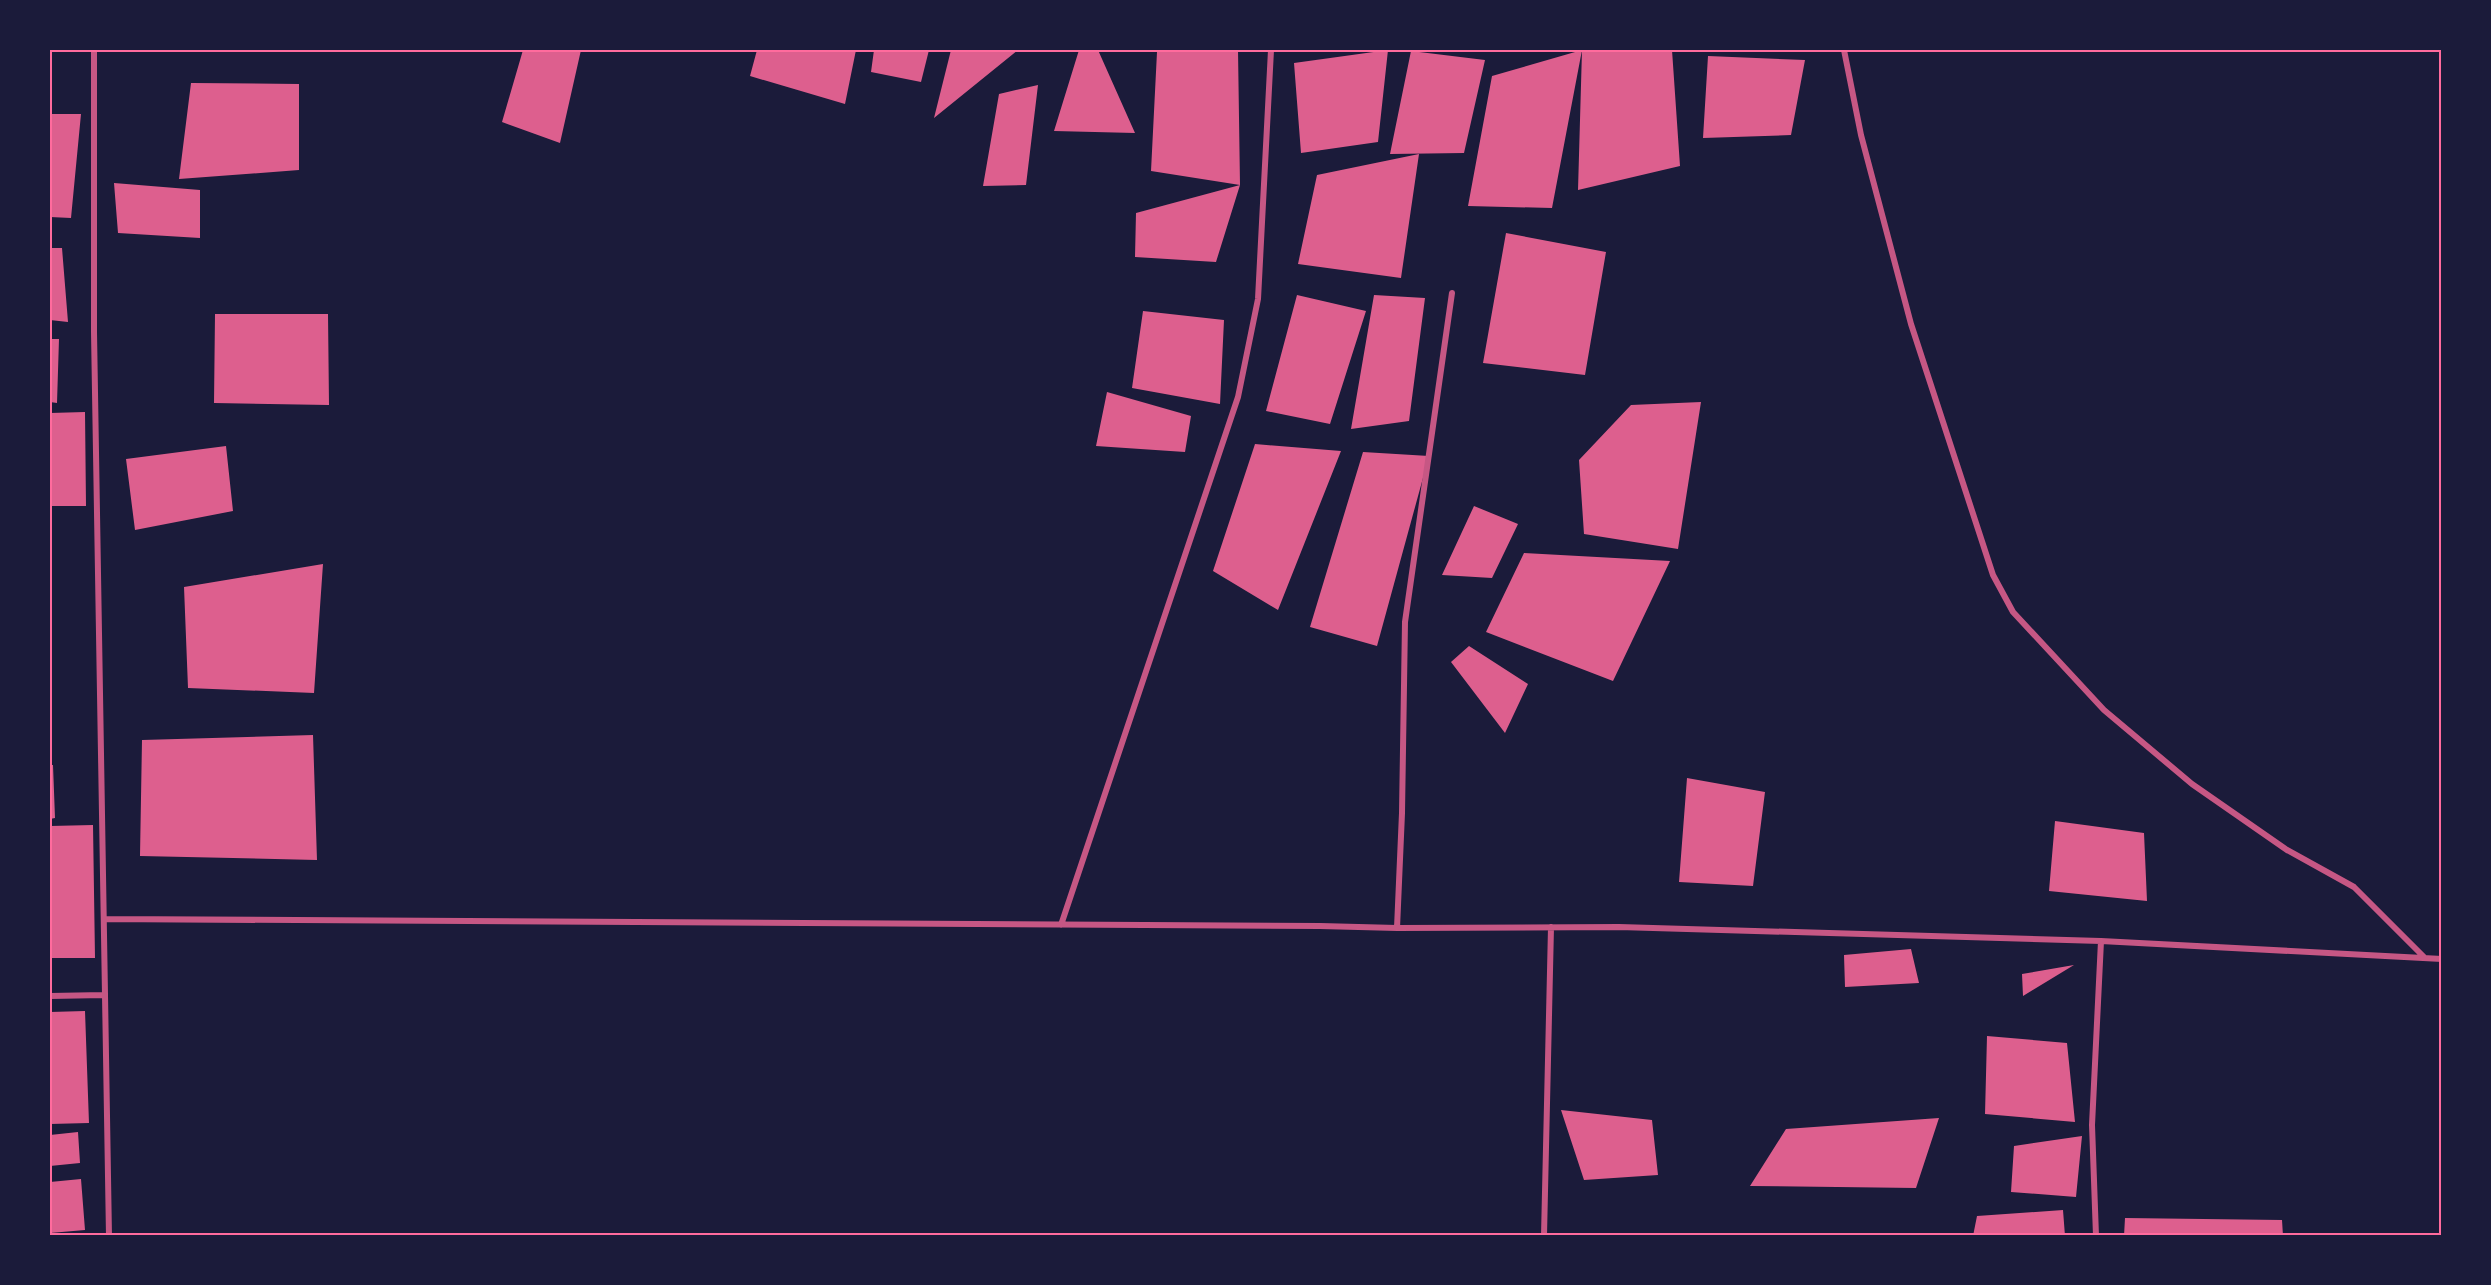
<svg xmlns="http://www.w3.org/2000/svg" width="2491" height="1285" viewBox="0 0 2491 1285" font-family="Barlow,sans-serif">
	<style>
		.building { fill: #dd5f8e }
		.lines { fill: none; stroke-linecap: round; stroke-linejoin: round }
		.minor { stroke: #c65784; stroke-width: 6 }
		.neatline { fill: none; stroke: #ff6b9d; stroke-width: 2 }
	</style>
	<rect width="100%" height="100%" fill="#1b1b3a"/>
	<path class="building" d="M 523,50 L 581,50 L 560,143 L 502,122 Z
		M 757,50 L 856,50 L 845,104 L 750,76 Z
		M 874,50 L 929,50 L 921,82 L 871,72 Z
		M 951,50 L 1018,50 L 934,118 Z
		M 1079,50 L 1098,50 L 1135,133 L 1054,131 Z
		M 1238,50 L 1240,185 L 1151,171 L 1157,52 Z
		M 1388,50 L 1378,142 L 1301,153 L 1294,63 Z
		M 1582,50 L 1552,208 L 1468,206 L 1492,76 L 1582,50 L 1672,50 L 1680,166 L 1578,190 Z
		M 1411,51 L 1485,60 L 1464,153 L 1390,154 Z
		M 1708,56 L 1805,60 L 1791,135 L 1703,138 Z
		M 191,83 L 299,84 L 299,170 L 179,179 Z
		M 1038,85 L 1026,185 L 983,186 L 999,94 Z
		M 50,114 L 81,114 L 71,218 L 50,217 Z
		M 1419,154 L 1401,278 L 1298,264 L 1317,175 Z
		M 114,183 L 200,190 L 200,238 L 118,233 Z
		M 1240,185 L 1216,262 L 1135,257 L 1136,213 Z
		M 1506,233 L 1606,252 L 1585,375 L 1483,363 Z
		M 50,248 L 62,248 L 68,322 L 50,320 Z
		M 1297,295 L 1366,311 L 1330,424 L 1266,411 Z
		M 1374,295 L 1425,298 L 1409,421 L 1351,429 Z
		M 1143,311 L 1224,320 L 1220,404 L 1132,388 Z
		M 215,314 L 328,314 L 329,405 L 214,403 Z
		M 50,339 L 59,339 L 57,403 L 50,402 Z
		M 1107,392 L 1191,416 L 1185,452 L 1096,446 Z
		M 1701,402 L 1678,549 L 1584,534 L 1579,460 L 1631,405 Z
		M 85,412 L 86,506 L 50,506 L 50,413 Z
		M 1255,444 L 1341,451 L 1278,610 L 1213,571 Z
		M 226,446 L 233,511 L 135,530 L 126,459 Z
		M 1363,452 L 1429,456 L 1377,646 L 1310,627 Z
		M 1474,506 L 1518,524 L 1492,578 L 1442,575 Z
		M 1524,553 L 1670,561 L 1613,681 L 1486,632 Z
		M 323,564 L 314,693 L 188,688 L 184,587 Z
		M 1469,646 L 1528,684 L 1505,733 L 1451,662 Z
		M 313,735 L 317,860 L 140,856 L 142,740 Z
		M 50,765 L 53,765 L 55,818 L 50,819 Z
		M 1687,778 L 1765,792 L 1753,886 L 1679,882 Z
		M 2055,821 L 2144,833 L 2147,901 L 2049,891 Z
		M 93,825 L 95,958 L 50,958 L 50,826 Z
		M 1911,949 L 1919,983 L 1845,987 L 1844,955 Z
		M 2074,965 L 2023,996 L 2022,974 Z
		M 85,1011 L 89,1123 L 50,1124 L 50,1012 Z
		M 1987,1036 L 2067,1043 L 2075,1122 L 1985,1114 Z
		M 1561,1110 L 1652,1120 L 1658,1175 L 1584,1180 Z
		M 1939,1118 L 1916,1188 L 1750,1186 L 1786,1129 Z
		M 78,1132 L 80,1163 L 50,1166 L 50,1135 Z
		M 2082,1136 L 2076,1197 L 2011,1192 L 2014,1146 Z
		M 81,1179 L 85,1230 L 50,1233 L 50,1182 Z
		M 2063,1210 L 2065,1236 L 1973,1236 L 1977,1216 Z
		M 2125,1218 L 2282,1220 L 2283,1236 L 2124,1236 Z"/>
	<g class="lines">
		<path class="minor" d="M 94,50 L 94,332 L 109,1236
			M 1844,50 L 1861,135 L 1911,324 L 1993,575 L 2013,612 L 2104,710 L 2192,784 L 2287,850 L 2354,887 L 2425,958
			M 104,919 L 1320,926 L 1397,928 L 1402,813 L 1405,622 L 1452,293
			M 1061,925 L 1238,397 L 1258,299 L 1271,50
			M 1397,928 L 1619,927 L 2101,941 L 2442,959
			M 50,996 L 104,995
			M 1544,1236 L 1551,927
			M 2096,1236 L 2092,1125 L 2101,941"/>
	</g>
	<rect width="2491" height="1285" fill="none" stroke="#1b1b3a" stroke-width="102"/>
	<rect x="51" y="51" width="2389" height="1183" class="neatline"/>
</svg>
